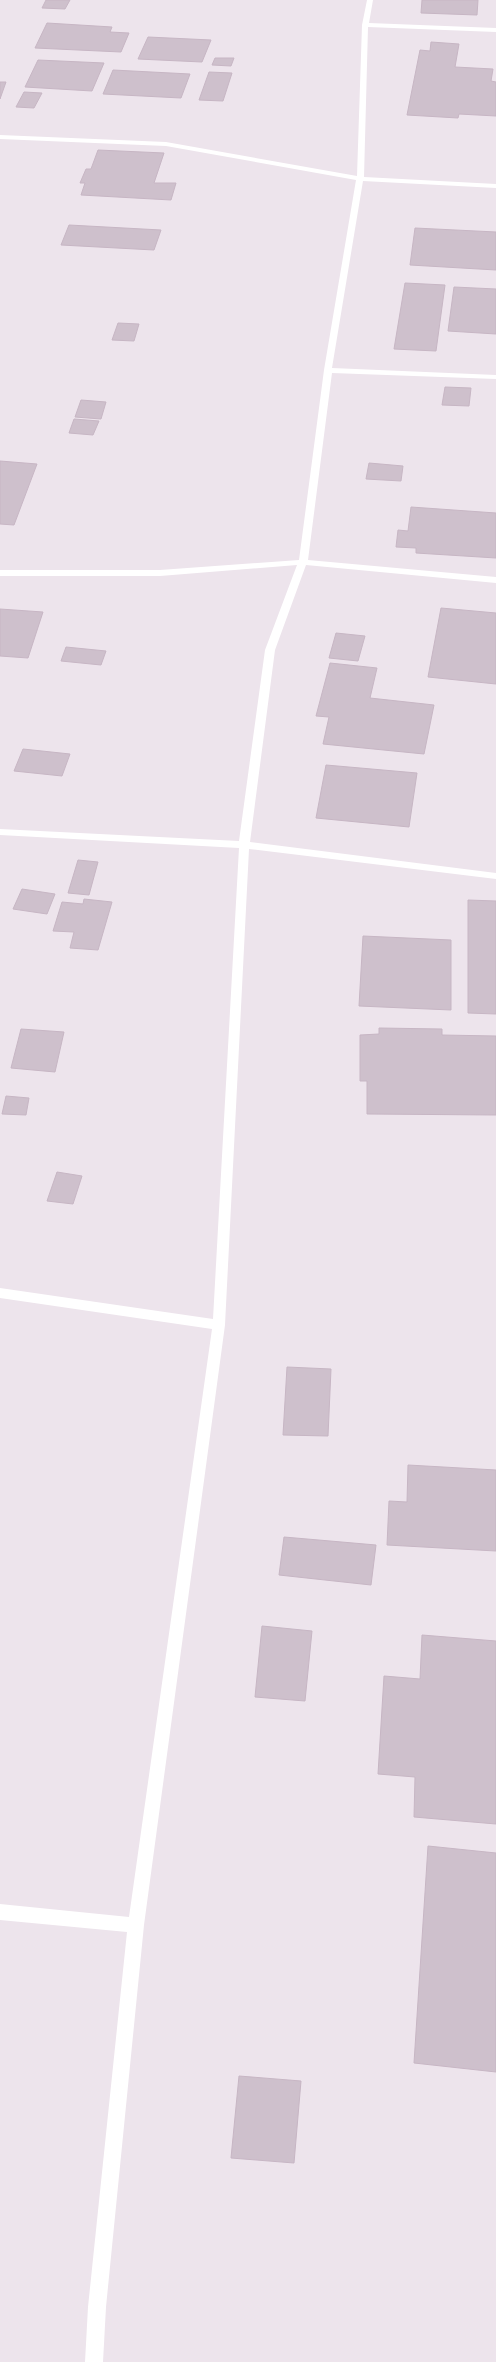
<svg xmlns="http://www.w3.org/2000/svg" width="496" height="2362" viewBox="0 0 496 2362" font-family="Raleway,sans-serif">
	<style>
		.building { fill: #cec0cc; stroke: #c7b6c4 }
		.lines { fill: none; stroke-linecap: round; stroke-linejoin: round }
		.street { fill: #fff; fill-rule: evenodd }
	</style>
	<rect width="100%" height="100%" fill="#ede4ec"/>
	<path class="building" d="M 46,0 L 70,0 L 65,9 L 42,8 Z
		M 422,0 L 478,0 L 477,15 L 421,13 Z
		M 47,23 L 112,27 L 110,32 L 129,33 L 121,52 L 35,48 Z
		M 148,37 L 211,40 L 202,62 L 138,59 Z
		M 431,42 L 459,44 L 455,67 L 493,69 L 491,81 L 496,82 L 496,116 L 459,114 L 458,118 L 407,115 L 420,50 L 430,51 Z
		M 215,58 L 234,58 L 231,66 L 212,65 Z
		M 38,60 L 104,63 L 92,91 L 25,87 Z
		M 113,70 L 190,74 L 181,98 L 103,94 Z
		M 209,72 L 232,73 L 223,101 L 199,100 Z
		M 0,82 L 6,82 L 0,99 Z
		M 24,92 L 42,93 L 34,108 L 16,107 Z
		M 98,150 L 164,153 L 154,183 L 176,183 L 171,200 L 81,195 L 85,183 L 80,183 L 86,169 L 91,169 Z
		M 69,225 L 161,230 L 154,250 L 61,245 Z
		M 415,228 L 496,232 L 496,270 L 410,265 Z
		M 405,283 L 445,285 L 436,351 L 394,349 Z
		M 454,287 L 496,289 L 496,334 L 448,331 Z
		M 118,323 L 139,324 L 134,341 L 112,340 Z
		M 445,387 L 471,388 L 469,406 L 442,405 Z
		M 81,400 L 106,402 L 101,419 L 75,417 Z
		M 74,419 L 99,421 L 93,435 L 69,433 Z
		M 0,461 L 37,464 L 14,525 L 0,524 Z
		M 369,463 L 403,466 L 401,481 L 366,479 Z
		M 411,507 L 496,513 L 496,558 L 416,553 L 416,548 L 396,547 L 398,530 L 408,531 Z
		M 441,608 L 496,613 L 496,684 L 428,677 Z
		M 0,609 L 43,612 L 28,658 L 0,656 Z
		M 336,633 L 365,636 L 358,661 L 329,658 Z
		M 66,647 L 106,651 L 101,665 L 61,661 Z
		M 330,663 L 377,668 L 370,698 L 434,705 L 424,754 L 323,744 L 329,717 L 316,716 Z
		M 23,749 L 70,754 L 62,776 L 14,771 Z
		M 326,765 L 417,773 L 409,827 L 316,818 Z
		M 78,860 L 98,862 L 89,895 L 68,893 Z
		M 22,889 L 55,894 L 47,914 L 13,909 Z
		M 84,899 L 112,902 L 98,950 L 70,948 L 74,932 L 53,931 L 62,902 L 83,904 Z
		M 468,900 L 496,901 L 496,1014 L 468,1013 Z
		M 363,936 L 451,940 L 451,1010 L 359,1006 Z
		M 379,1028 L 442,1029 L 442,1035 L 496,1036 L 496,1115 L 367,1114 L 367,1081 L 360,1081 L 360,1035 L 379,1034 Z
		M 21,1029 L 64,1032 L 55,1072 L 11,1068 Z
		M 6,1096 L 29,1098 L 26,1115 L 2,1114 Z
		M 57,1172 L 82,1176 L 73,1204 L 47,1201 Z
		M 287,1367 L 331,1369 L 328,1436 L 283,1435 Z
		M 408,1465 L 496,1470 L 496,1551 L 387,1545 L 389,1501 L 407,1502 Z
		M 284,1537 L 376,1545 L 371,1585 L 279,1575 Z
		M 262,1626 L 312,1631 L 305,1701 L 255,1697 Z
		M 422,1635 L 496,1641 L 496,1824 L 414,1817 L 415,1777 L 378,1774 L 384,1676 L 420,1679 Z
		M 428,1846 L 496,1853 L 496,2072 L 414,2063 Z
		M 239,2076 L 301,2081 L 294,2163 L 231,2158 Z"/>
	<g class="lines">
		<path class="street" d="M 367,0 L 373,0 L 369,23 L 496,28 L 496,32 L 368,27 L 364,177 L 496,184 L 496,188 L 363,181 L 332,368 L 496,375 L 496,379 L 332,373 L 308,560 L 496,577 L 496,583 L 306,565 L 275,650 L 250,842 L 496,873 L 496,879 L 249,849 L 225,1325 L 144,1925 L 106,2307 L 103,2362 L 85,2362 L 88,2307 L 127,1932 L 0,1920 L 0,1904 L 129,1917 L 212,1329 L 0,1298 L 0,1288 L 213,1319 L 239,848 L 0,835 L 0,829 L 239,841 L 265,650 L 297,565 L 160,576 L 0,576 L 0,570 L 160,570 L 299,560 L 324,370 L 356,180 L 166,146 L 0,139 L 0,135 L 166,142 L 357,176 L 362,25 Z"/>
	</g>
</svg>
